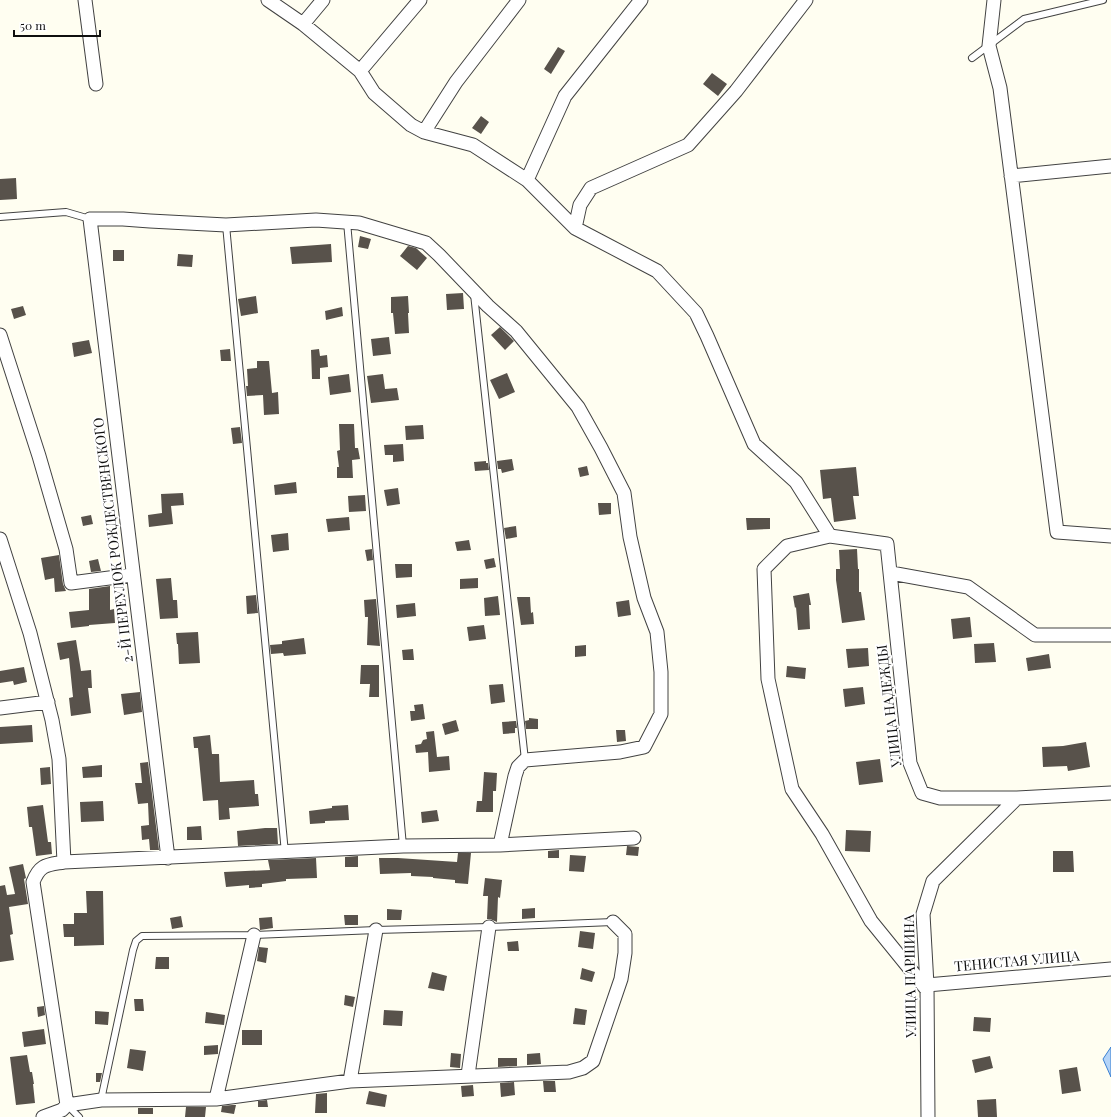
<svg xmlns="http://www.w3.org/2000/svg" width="1111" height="1117" viewBox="0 0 1111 1117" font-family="'Playfair Display',serif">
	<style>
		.water { fill: #b4d4f8; stroke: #397ed1 }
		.building { fill: #58524b }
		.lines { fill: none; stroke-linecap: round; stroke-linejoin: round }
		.service-casing { stroke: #424242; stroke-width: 8 }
		.minor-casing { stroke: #424242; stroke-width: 15 }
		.service { stroke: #fff; stroke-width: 6 }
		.minor { stroke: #fff; stroke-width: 13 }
		.labels { text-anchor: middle; stroke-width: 4; stroke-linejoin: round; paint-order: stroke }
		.street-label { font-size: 14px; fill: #0f0f0f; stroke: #fff }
	</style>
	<rect width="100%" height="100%" fill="#fffef1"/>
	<path class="water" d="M 1111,1047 L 1111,1077 L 1103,1059 Z"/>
	<path class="building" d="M 558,47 L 565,51 L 551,74 L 544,69 Z
		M 712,73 L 727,84 L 718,96 L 703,84 Z
		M 481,116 L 489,122 L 481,134 L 472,128 Z
		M 16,178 L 17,199 L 0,200 L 0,179 Z
		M 360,236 L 371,239 L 368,249 L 358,247 Z
		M 331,244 L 332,262 L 292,264 L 290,247 Z
		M 408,246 L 416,248 L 427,258 L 417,270 L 400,256 Z
		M 113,250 L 124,250 L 124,261 L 113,261 Z
		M 178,254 L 193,255 L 192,267 L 177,266 Z
		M 463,293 L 464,309 L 447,310 L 446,294 Z
		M 256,296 L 258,313 L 241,316 L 238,299 Z
		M 408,296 L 409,313 L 408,313 L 409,333 L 395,334 L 393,313 L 391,313 L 391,297 Z
		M 23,306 L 26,315 L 14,319 L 11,309 Z
		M 342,307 L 343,316 L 326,320 L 325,311 Z
		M 500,327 L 514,341 L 505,350 L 491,335 Z
		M 389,337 L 391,354 L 373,356 L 371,339 Z
		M 89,340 L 92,353 L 74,357 L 72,343 Z
		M 230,349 L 231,361 L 221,361 L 220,350 Z
		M 319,349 L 320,356 L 327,355 L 328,367 L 320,368 L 320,379 L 312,379 L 311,350 Z
		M 257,361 L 269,361 L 272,393 L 278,392 L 279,414 L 264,415 L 263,395 L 247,396 L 246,386 L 248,386 L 247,369 L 257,368 Z
		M 507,373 L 515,392 L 499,399 L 490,380 Z
		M 349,374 L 351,392 L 330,395 L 328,377 Z
		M 383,374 L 385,389 L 397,388 L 399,400 L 371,403 L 367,376 Z
		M 339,424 L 354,424 L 355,448 L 358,448 L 360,459 L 352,460 L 353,478 L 337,478 L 337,467 L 339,467 L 337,451 L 340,450 Z
		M 423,425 L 424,439 L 406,440 L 405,426 Z
		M 240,427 L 242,443 L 233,444 L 231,428 Z
		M 403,444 L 404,461 L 393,462 L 393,455 L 385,455 L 384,445 Z
		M 512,459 L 514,470 L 502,473 L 501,469 L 498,469 L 497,461 Z
		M 486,461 L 486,463 L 488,463 L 489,470 L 475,471 L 474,462 Z
		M 587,466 L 589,475 L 580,477 L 578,468 Z
		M 856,467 L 859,496 L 853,496 L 856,519 L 834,522 L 831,498 L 823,499 L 820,470 Z
		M 296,482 L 297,493 L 275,495 L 274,485 Z
		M 398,488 L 400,504 L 387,506 L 384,490 Z
		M 183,493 L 184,505 L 171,506 L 173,524 L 149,527 L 148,515 L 162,513 L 161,494 Z
		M 365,495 L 366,511 L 349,512 L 348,496 Z
		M 598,503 L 611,503 L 611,514 L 599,515 Z
		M 91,515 L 93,524 L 83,526 L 81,517 Z
		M 349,517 L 350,530 L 328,532 L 326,519 Z
		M 746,518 L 770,518 L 770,529 L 747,530 Z
		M 516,526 L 517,537 L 506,539 L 504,528 Z
		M 288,533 L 289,550 L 273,552 L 271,535 Z
		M 469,540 L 471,550 L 457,551 L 455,542 Z
		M 372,549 L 373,560 L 367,561 L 365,550 Z
		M 857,549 L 858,569 L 859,569 L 859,592 L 861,592 L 865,620 L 842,623 L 836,580 L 836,569 L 840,569 L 839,550 Z
		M 59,555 L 63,584 L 66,591 L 55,592 L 54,578 L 45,580 L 41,558 Z
		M 494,558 L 496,567 L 486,569 L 484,560 Z
		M 98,559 L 101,571 L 91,572 L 89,561 Z
		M 395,564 L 412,564 L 412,577 L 396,578 Z
		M 171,578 L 173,600 L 177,600 L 178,618 L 160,619 L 156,579 Z
		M 478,578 L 478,588 L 460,589 L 460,579 Z
		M 110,586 L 110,610 L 114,609 L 115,623 L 89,625 L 89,626 L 71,628 L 69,612 L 89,610 L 89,589 Z
		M 809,593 L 811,605 L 809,605 L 810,629 L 798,630 L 796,607 L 795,608 L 793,596 Z
		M 256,595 L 258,613 L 247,614 L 246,596 Z
		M 498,596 L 500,615 L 485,616 L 484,598 Z
		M 517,597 L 530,597 L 531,613 L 533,612 L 534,624 L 521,625 Z
		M 376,599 L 380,646 L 367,645 L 368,617 L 365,617 L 364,600 Z
		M 629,600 L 631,615 L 618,617 L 616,602 Z
		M 415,603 L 416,616 L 397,618 L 396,605 Z
		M 970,617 L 972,637 L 953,639 L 951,619 Z
		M 484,625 L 486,639 L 469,641 L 467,627 Z
		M 198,632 L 200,663 L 179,664 L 178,644 L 177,644 L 176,633 Z
		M 304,638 L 306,654 L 284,656 L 283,653 L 271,654 L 270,645 L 282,644 L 282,641 Z
		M 76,640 L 81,671 L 91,670 L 92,688 L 88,688 L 91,713 L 71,716 L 69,698 L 73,697 L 69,658 L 60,660 L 57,643 Z
		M 994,643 L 996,662 L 975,663 L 974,644 Z
		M 586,645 L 586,656 L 575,657 L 575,646 Z
		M 868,648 L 869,666 L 848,668 L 846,649 Z
		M 413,649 L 414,660 L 403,660 L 402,650 Z
		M 1049,654 L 1051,668 L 1028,671 L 1026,658 Z
		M 361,665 L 379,665 L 379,697 L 369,697 L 370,684 L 360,684 Z
		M 787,666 L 806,668 L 805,679 L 786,677 Z
		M 24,667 L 27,682 L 14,685 L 13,681 L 0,683 L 0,671 Z
		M 503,684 L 505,702 L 491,704 L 489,685 Z
		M 863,687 L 865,704 L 845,707 L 843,689 Z
		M 140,692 L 142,712 L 124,715 L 121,694 Z
		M 423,704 L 425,719 L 411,721 L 410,711 L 415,711 L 414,705 Z
		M 529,718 L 538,719 L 538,729 L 526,729 L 525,721 L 529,720 Z
		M 456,720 L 459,731 L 445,735 L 442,724 Z
		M 515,721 L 516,721 L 517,728 L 515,728 L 515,733 L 503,734 L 502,722 Z
		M 32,725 L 33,742 L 0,744 L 0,727 Z
		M 616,730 L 625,730 L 626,741 L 617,742 Z
		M 434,731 L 437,757 L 449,756 L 450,770 L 429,772 L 428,752 L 416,753 L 415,745 L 421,744 L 423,740 L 427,739 L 426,732 Z
		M 210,735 L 212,754 L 219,754 L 220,782 L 254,780 L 255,794 L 258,794 L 259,806 L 229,808 L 230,819 L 219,820 L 218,800 L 203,801 L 198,748 L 194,748 L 193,737 Z
		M 1086,742 L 1090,767 L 1068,771 L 1067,766 L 1043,767 L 1042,747 L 1063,746 Z
		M 880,759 L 883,782 L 859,785 L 856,762 Z
		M 148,762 L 159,850 L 150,850 L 149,839 L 142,840 L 141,826 L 149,825 L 148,803 L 138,804 L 135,783 L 142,783 L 140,763 Z
		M 102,765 L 102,777 L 83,778 L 82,767 Z
		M 50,767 L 51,784 L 41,785 L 40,768 Z
		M 484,772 L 497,773 L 496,791 L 493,791 L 493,812 L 476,812 L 477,801 L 482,801 Z
		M 103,801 L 104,821 L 81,822 L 80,802 Z
		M 43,805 L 48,842 L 51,842 L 52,854 L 36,856 L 32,827 L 29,827 L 27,807 Z
		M 348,805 L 349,820 L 325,821 L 325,823 L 310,824 L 309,811 L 332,808 L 332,806 Z
		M 437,810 L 439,821 L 422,823 L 421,812 Z
		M 201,826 L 202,840 L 187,840 L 187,827 Z
		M 265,828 L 277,828 L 278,844 L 238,846 L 237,831 Z
		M 846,830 L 871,831 L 870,852 L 845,851 Z
		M 627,846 L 639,847 L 638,856 L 626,855 Z
		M 559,850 L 559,858 L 548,858 L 548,851 Z
		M 1053,851 L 1073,851 L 1074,872 L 1053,872 Z
		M 458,853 L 471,853 L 468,884 L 455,883 L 455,880 L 433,878 L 433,877 L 411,876 L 411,873 L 380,874 L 379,858 L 398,858 L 457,862 Z
		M 570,855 L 586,856 L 584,872 L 569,871 Z
		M 358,856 L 358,867 L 345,867 L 345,857 Z
		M 316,858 L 317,878 L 286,879 L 286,881 L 262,884 L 262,887 L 249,888 L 249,885 L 226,887 L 224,872 L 270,870 L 268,860 Z
		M 23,864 L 26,878 L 24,879 L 28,904 L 9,907 L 13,934 L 10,935 L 14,960 L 0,962 L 0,886 L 5,885 L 7,895 L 15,894 L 9,867 Z
		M 485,878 L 502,880 L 500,898 L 498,897 L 497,922 L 490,919 L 487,919 L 488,896 L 483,896 Z
		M 86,891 L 103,891 L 104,945 L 74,946 L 74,937 L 64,937 L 63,924 L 74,924 L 74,913 L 87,913 Z
		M 535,908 L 535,918 L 522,919 L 522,909 Z
		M 387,909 L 402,910 L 401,920 L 387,920 Z
		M 344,915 L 358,915 L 358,925 L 345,925 Z
		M 181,916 L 183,927 L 172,929 L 170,918 Z
		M 272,917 L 273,928 L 260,930 L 259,918 Z
		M 580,931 L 595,933 L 593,949 L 578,947 Z
		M 518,941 L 519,951 L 508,951 L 507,942 Z
		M 259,947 L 268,948 L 266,963 L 257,961 Z
		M 156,957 L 169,957 L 169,969 L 155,969 Z
		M 582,968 L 595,972 L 592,982 L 580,979 Z
		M 432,972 L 447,976 L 444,991 L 428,988 Z
		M 345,995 L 355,997 L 353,1007 L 344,1005 Z
		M 134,999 L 143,999 L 144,1011 L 135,1011 Z
		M 44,1006 L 45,1015 L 38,1017 L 37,1007 Z
		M 575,1008 L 587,1010 L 585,1025 L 573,1024 Z
		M 384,1010 L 403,1011 L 402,1026 L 383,1025 Z
		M 95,1011 L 109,1012 L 108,1025 L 95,1024 Z
		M 206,1012 L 225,1015 L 224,1025 L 205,1023 Z
		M 974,1017 L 991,1018 L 990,1032 L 973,1031 Z
		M 44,1029 L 46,1044 L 24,1047 L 22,1032 Z
		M 242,1030 L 262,1030 L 262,1045 L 242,1045 Z
		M 218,1045 L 218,1054 L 204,1055 L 204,1046 Z
		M 130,1049 L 146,1051 L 143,1071 L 127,1068 Z
		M 451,1053 L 461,1054 L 460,1068 L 450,1067 Z
		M 540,1053 L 541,1064 L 527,1065 L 527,1054 Z
		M 27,1055 L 30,1072 L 32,1072 L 34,1084 L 33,1084 L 35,1103 L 16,1105 L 10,1057 Z
		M 990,1056 L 993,1068 L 975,1073 L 972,1060 Z
		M 498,1058 L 517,1058 L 517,1066 L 498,1067 Z
		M 1077,1067 L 1081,1091 L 1062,1094 L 1059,1070 Z
		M 96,1073 L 102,1073 L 100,1082 L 96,1082 Z
		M 543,1081 L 555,1081 L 556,1092 L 544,1092 Z
		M 514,1082 L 515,1095 L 501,1097 L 500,1083 Z
		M 473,1085 L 474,1096 L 462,1097 L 461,1086 Z
		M 369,1091 L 387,1095 L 385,1107 L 366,1104 Z
		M 327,1093 L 327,1113 L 315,1113 L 316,1094 Z
		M 996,1099 L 997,1117 L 978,1117 L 977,1100 Z
		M 267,1100 L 268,1107 L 258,1107 L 258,1101 Z
		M 232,1105 L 236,1105 L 234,1114 L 221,1112 L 222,1106 Z
		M 186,1107 L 206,1107 L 205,1117 L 185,1117 Z
		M 138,1108 L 153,1108 L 153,1114 L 138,1114 Z"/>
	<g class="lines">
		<g class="service-casing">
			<path id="service" d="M 972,58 L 1024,19 L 1103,0
				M 0,217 L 66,212 L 90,219
				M 347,222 L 403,846
				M 226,225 L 285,853
				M 474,294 L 525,760
				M 101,1100 L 133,950 L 136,941 L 142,936 L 254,935 L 376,930 L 489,927 L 613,922
				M 68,1106 L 79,1117"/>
		</g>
		<g class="minor-casing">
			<path id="minor" d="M 85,0 L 96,84
				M 268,0 L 303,24 L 360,71 L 374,93 L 411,125 L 424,132 L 473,145 L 527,180 L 575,228 L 657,271 L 696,313 L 707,336 L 754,444 L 796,482 L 830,536 L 887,544 L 910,763 L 922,793 L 940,798 L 1017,798 L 1111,793
				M 994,0 L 989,46 L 1000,88 L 1057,532 L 1111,536
				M 303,24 L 323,0
				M 360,71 L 420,0
				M 424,132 L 456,82 L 519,0
				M 1011,176 L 1111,166
				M 527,180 L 565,96 L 641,0
				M 575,228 L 580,205 L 591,188 L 688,145 L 736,91 L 806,0
				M 0,335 L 39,456 L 66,549 L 71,583 L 132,575
				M 830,536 L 787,546 L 764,569 L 768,679 L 792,789 L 822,834 L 871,921 L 927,990
				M 0,539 L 30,633 L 52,720 L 59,759 L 64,862
				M 891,573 L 968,587 L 1035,635 L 1111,635
				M 0,708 L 48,702
				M 168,858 L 90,219 L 123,219 L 150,221 L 226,225 L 316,220 L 359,223 L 426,243 L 439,255 L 488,306 L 516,331 L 578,407 L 601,448 L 624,493 L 630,537 L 644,598 L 657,632 L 661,672 L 661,714 L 644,747 L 620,752 L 525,760 L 518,767 L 515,776 L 500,845
				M 927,985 L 1111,969
				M 468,1075 L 489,927
				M 350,1081 L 376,930
				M 216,1099 L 254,935
				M 67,1105 L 33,882 C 40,864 47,865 64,862 L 403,846 L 500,845 L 634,838
				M 43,1117 L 62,1110 L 67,1105 L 101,1100 L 216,1099 L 350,1081 L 569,1072 L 583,1068 L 593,1061 L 621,979 L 625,953 L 625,934 L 613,922
				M 928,1117 L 927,985 L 923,914 L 933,881 L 1017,798"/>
		</g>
		<use href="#service" class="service"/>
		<use href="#minor" class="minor"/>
	</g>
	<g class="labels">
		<g class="street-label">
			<text transform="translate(113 540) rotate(-97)" y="5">2-Й ПЕРЕУЛОК РОЖДЕСТВЕНСКОГО</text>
			<text transform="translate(889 706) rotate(-97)" y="5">УЛИЦА НАДЕЖДЫ</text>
			<text transform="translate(1017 961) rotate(-5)" y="5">ТЕНИСТАЯ УЛИЦА</text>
			<text transform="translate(910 976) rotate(-91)" y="5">УЛИЦА ПАРШИНА</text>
		</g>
	</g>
	<path d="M14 30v6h86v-6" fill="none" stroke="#0f0f0f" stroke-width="2"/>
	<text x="20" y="30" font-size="12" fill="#0f0f0f" stroke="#ffffff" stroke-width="3" paint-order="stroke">50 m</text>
</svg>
